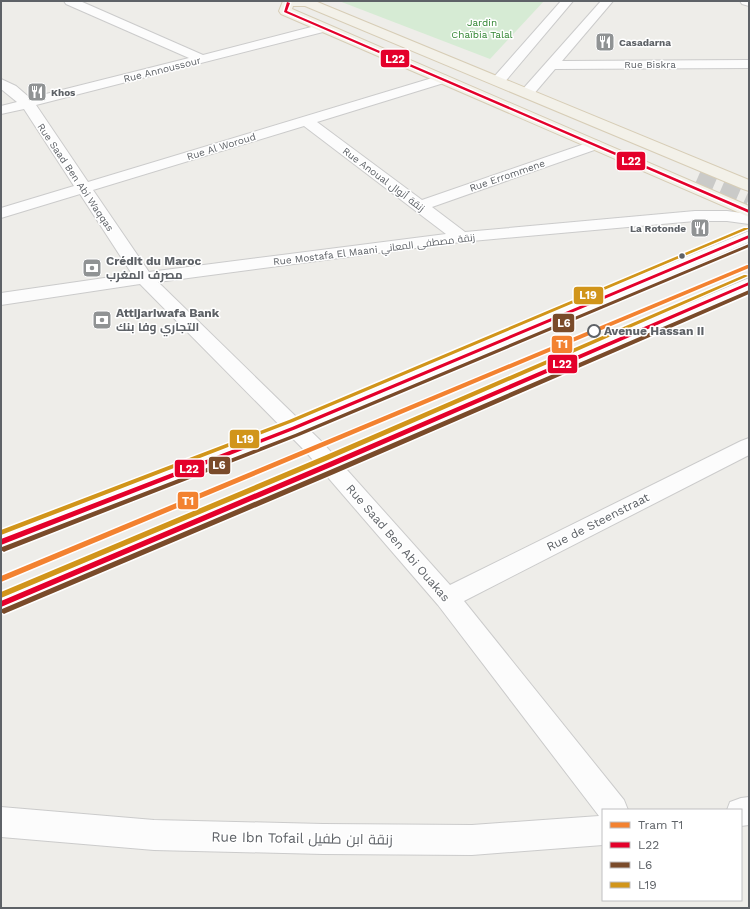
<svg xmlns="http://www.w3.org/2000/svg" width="750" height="909" viewBox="0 0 750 909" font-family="'Work Sans',Cairo,sans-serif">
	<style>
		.green { fill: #d6ebd4 }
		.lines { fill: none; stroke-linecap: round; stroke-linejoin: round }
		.primary-tunnel { stroke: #cacac8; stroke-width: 18; stroke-dasharray: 18 8; stroke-linecap: butt }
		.minor-casing { stroke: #cbcbcb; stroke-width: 2 }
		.secondary-casing { stroke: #cacac9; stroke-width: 2 }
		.primary-casing { stroke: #d7cdb6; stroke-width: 2 }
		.minor { fill: #fcfcfc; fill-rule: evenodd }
		.secondary { fill: #fcfcfc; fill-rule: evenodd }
		.primary { fill: #f3f1e9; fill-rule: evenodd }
		.bus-1-casing { stroke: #fff; stroke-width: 3 }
		.bus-2-casing { stroke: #fff; stroke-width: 3 }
		.bus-3-casing { stroke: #fff; stroke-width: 3 }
		.bus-1 { fill: #e4002b; fill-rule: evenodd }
		.bus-2 { fill: #7a4b2a; fill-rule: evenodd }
		.bus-3 { fill: #d1951a; fill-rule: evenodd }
		.tram-1-casing { stroke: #fff; stroke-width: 3 }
		.tram-1 { fill: #f38230; fill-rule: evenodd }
		.bus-dot { fill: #5e6267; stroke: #fff; stroke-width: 1.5 }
		.stop-dot { fill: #fff; stroke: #5e6267; stroke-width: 2 }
		.labels { text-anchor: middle; stroke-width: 3; stroke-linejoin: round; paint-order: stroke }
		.far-park-label { font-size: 10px; fill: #308430; stroke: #fff }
		.far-poi-label { font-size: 10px; font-weight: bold; fill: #5e6267; stroke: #fff; text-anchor: start }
		.far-street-label { font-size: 10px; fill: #5e6267; stroke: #fff }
		.poi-label { font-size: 12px; font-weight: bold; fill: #5e6267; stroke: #fff; text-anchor: start }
		.stop-label { font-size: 12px; font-weight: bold; fill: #5e6267; stroke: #fff; text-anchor: start }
		.street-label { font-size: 12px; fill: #5e6267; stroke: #fff }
		.near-street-label { font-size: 14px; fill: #5e6267; stroke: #fff }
		.line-badge { stroke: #fff; stroke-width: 1.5 }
		.badge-label { font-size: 11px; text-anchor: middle; font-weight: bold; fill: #fff }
	</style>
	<rect width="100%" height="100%" fill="#eeede9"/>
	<path class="green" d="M 339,1 L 544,1 L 490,59 Z"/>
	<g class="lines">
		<path class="primary-tunnel" d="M 698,177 L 749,199"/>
		<g class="minor-casing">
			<path id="minor" d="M 64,1 L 80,1 L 203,55 L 323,24 L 327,25 L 329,28 L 327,31 L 36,105 L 88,182 L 442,75 L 447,76 L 449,79 L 447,82 L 317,122 L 422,200 L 590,142 L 595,140 L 600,142 L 603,145 L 600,148 L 432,207 L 465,232 L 695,211 L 727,211 L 749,214 L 749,224 L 727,221 L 695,221 L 461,242 L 158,282 L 322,442 L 450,585 L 741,441 L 749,438 L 749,455 L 464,601 L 624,800 L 628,810 L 603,810 L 603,845 L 472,855 L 323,854 L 154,850 L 1,837 L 1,807 L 154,820 L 323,824 L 472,825 L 599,816 L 438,605 L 306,452 L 140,284 L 1,305 L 1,293 L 132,274 L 80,194 L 1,218 L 1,208 L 74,186 L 24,109 L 1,114 L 1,106 L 17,102 L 1,89 L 1,79 L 16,86 L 30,98 L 189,58 L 66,4 ZM 304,126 L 446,234 L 149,272 L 93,190 Z
				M 561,1 L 573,1 L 503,84 L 498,85 L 493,84 L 491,81 L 493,78 Z
				M 601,1 L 613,1 L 562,61 L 749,60 L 749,68 L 555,69 L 532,96 L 527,97 L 522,96 L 520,93 L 522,90 Z
				M 740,1 L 749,1 L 749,6 L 742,4 Z
				M 749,797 L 749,825 L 741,826 L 741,810 L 727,810 L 730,802 L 741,798 Z"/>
		</g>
		<g class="secondary-casing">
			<path id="secondary" d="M 749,231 L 749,242 L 302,433 L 1,551 L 1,532 L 286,423 Z
				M 749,278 L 749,290 L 337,471 L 1,614 L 1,593 L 321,459 Z"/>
		</g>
		<g class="primary-casing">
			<path id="primary" d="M 283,1 L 315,1 L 749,180 L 749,191 L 743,189 L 305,6 L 293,6 L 292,9 L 749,206 L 749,217 L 281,14 L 279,11 Z"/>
		</g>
		<use href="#minor" class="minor"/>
		<use href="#secondary" class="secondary"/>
		<use href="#primary" class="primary"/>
		<g class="bus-1-casing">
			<path id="bus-1" d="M 287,2 L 290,3 L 287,11 L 749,210 L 749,213 L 284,12 Z
				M 749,235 L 749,238 L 296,429 L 1,545 L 1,539 L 292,427 Z
				M 749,282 L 749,285 L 331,467 L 1,607 L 1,601 L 327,463 Z"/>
		</g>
		<g class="bus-2-casing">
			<path id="bus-2" d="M 749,244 L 749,247 L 299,436 L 6,551 L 4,552 L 1,550 L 2,547 L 295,434 Z
				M 749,290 L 749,294 L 334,474 L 6,613 L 4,614 L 1,612 L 2,609 L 330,470 Z"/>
		</g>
		<g class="bus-3-casing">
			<path id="bus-3" d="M 744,228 L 748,228 L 748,229 L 293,422 L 1,535 L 1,530 L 289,420 Z
				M 744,275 L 746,275 L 748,276 L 328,460 L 1,598 L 1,592 L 324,456 Z"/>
		</g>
		<use href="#bus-1" class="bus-1"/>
		<use href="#bus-2" class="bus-2"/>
		<use href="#bus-3" class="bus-3"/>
		<g class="tram-1-casing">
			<path id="tram-1" d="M 747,265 L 749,265 L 749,268 L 1,582 L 1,576 Z"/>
		</g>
		<use href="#tram-1" class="tram-1"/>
	</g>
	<defs>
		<g id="restaurant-square" transform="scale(1)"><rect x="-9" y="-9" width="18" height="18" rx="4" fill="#909394" stroke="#fff"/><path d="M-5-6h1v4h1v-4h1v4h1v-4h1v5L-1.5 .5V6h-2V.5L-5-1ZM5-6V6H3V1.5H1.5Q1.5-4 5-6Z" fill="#fff"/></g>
		<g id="bank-square" transform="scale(1)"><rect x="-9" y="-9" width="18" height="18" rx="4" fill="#909394" stroke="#fff"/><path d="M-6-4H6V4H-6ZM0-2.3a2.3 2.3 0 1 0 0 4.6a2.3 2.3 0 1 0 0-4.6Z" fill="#fff"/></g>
	</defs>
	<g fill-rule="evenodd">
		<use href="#restaurant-square" x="605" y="42"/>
		<use href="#restaurant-square" x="37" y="92"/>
		<use href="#restaurant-square" x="700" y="228"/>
		<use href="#bank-square" x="92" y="268"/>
		<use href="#bank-square" x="102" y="320"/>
	</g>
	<circle class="bus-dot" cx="682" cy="256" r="3.5"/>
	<circle class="stop-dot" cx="594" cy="331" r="6"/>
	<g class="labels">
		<g class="far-park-label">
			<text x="482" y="26">Jardin<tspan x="482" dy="12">Chaïbia Talal</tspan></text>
		</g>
		<g class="far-poi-label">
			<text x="619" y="46">Casadarna</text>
			<text x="51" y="96">Khos</text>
			<text x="686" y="232" text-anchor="end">La Rotonde</text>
		</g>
		<g class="far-street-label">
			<text x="650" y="68">Rue Biskra</text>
			<text transform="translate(162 69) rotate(-14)" y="4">Rue Annoussour</text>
			<text transform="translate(221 146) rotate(-17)" y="4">Rue Al Woroud</text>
			<text transform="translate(507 175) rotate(-19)" y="4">Rue Errommene</text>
			<text transform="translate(76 177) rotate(56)" y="4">Rue Saad Ben Abi Waqqas</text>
			<text transform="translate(384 179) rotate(37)" y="4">Rue Anoual زنقة أنوال</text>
			<text transform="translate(374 249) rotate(-7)" y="4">Rue Mostafa El Maani زنقة مصطفى المعاني</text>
		</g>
		<g class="poi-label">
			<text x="106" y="265">Crédit du Maroc<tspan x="106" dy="14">مصرف المغرب</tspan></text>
			<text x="116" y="317">Attijariwafa Bank<tspan x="116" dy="14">التجاري وفا بنك</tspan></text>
		</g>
		<g class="stop-label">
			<text x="604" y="335">Avenue Hassan II</text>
		</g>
		<g class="street-label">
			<text transform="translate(598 522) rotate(-27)" y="4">Rue de Steenstraat</text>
			<text transform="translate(398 543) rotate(49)" y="4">Rue Saad Ben Abi Ouakas</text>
		</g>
		<g class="near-street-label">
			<text transform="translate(302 838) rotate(1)" y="5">Rue Ibn Tofail زنقة ابن طفيل</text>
		</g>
	</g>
	<g class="line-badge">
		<rect x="380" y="49" width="30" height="19" rx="4" fill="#e4002b"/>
		<rect x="616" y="151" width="30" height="20" rx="4" fill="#e4002b"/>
		<rect x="573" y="286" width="31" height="19" rx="4" fill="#d1951a"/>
		<rect x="552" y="313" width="23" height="20" rx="4" fill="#7a4b2a"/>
		<rect x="551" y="335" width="22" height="19" rx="4" fill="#f38230"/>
		<rect x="547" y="354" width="31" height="20" rx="4" fill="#e4002b"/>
		<rect x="229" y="429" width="31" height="20" rx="4" fill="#d1951a"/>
		<rect x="208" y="456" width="23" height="19" rx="4" fill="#7a4b2a"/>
		<rect x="174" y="459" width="31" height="19" rx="4" fill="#e4002b"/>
		<rect x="177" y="491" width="22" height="19" rx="4" fill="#f38230"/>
	</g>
	<g class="badge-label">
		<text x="395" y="63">L22</text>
		<text x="631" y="165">L22</text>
		<text x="588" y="299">L19</text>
		<text x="564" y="327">L6</text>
		<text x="562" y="348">T1</text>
		<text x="562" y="368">L22</text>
		<text x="245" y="443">L19</text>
		<text x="219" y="469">L6</text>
		<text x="189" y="473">L22</text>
		<text x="188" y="505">T1</text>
	</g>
	<rect width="750" height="909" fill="none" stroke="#5e6267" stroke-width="4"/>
	<rect x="602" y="809" width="140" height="92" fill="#ffffff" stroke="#bfc0c2"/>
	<rect x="610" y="822" width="20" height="6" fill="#f38230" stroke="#bfc0c2"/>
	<text x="638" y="829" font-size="12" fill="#5e6267">Tram T1</text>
	<rect x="610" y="842" width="20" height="6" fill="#e4002b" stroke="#bfc0c2"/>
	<text x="638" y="849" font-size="12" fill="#5e6267">L22</text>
	<rect x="610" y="862" width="20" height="6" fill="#7a4b2a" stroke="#bfc0c2"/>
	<text x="638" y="869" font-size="12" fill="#5e6267">L6</text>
	<rect x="610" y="882" width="20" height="6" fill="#d1951a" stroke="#bfc0c2"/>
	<text x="638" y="889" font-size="12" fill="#5e6267">L19</text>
</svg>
